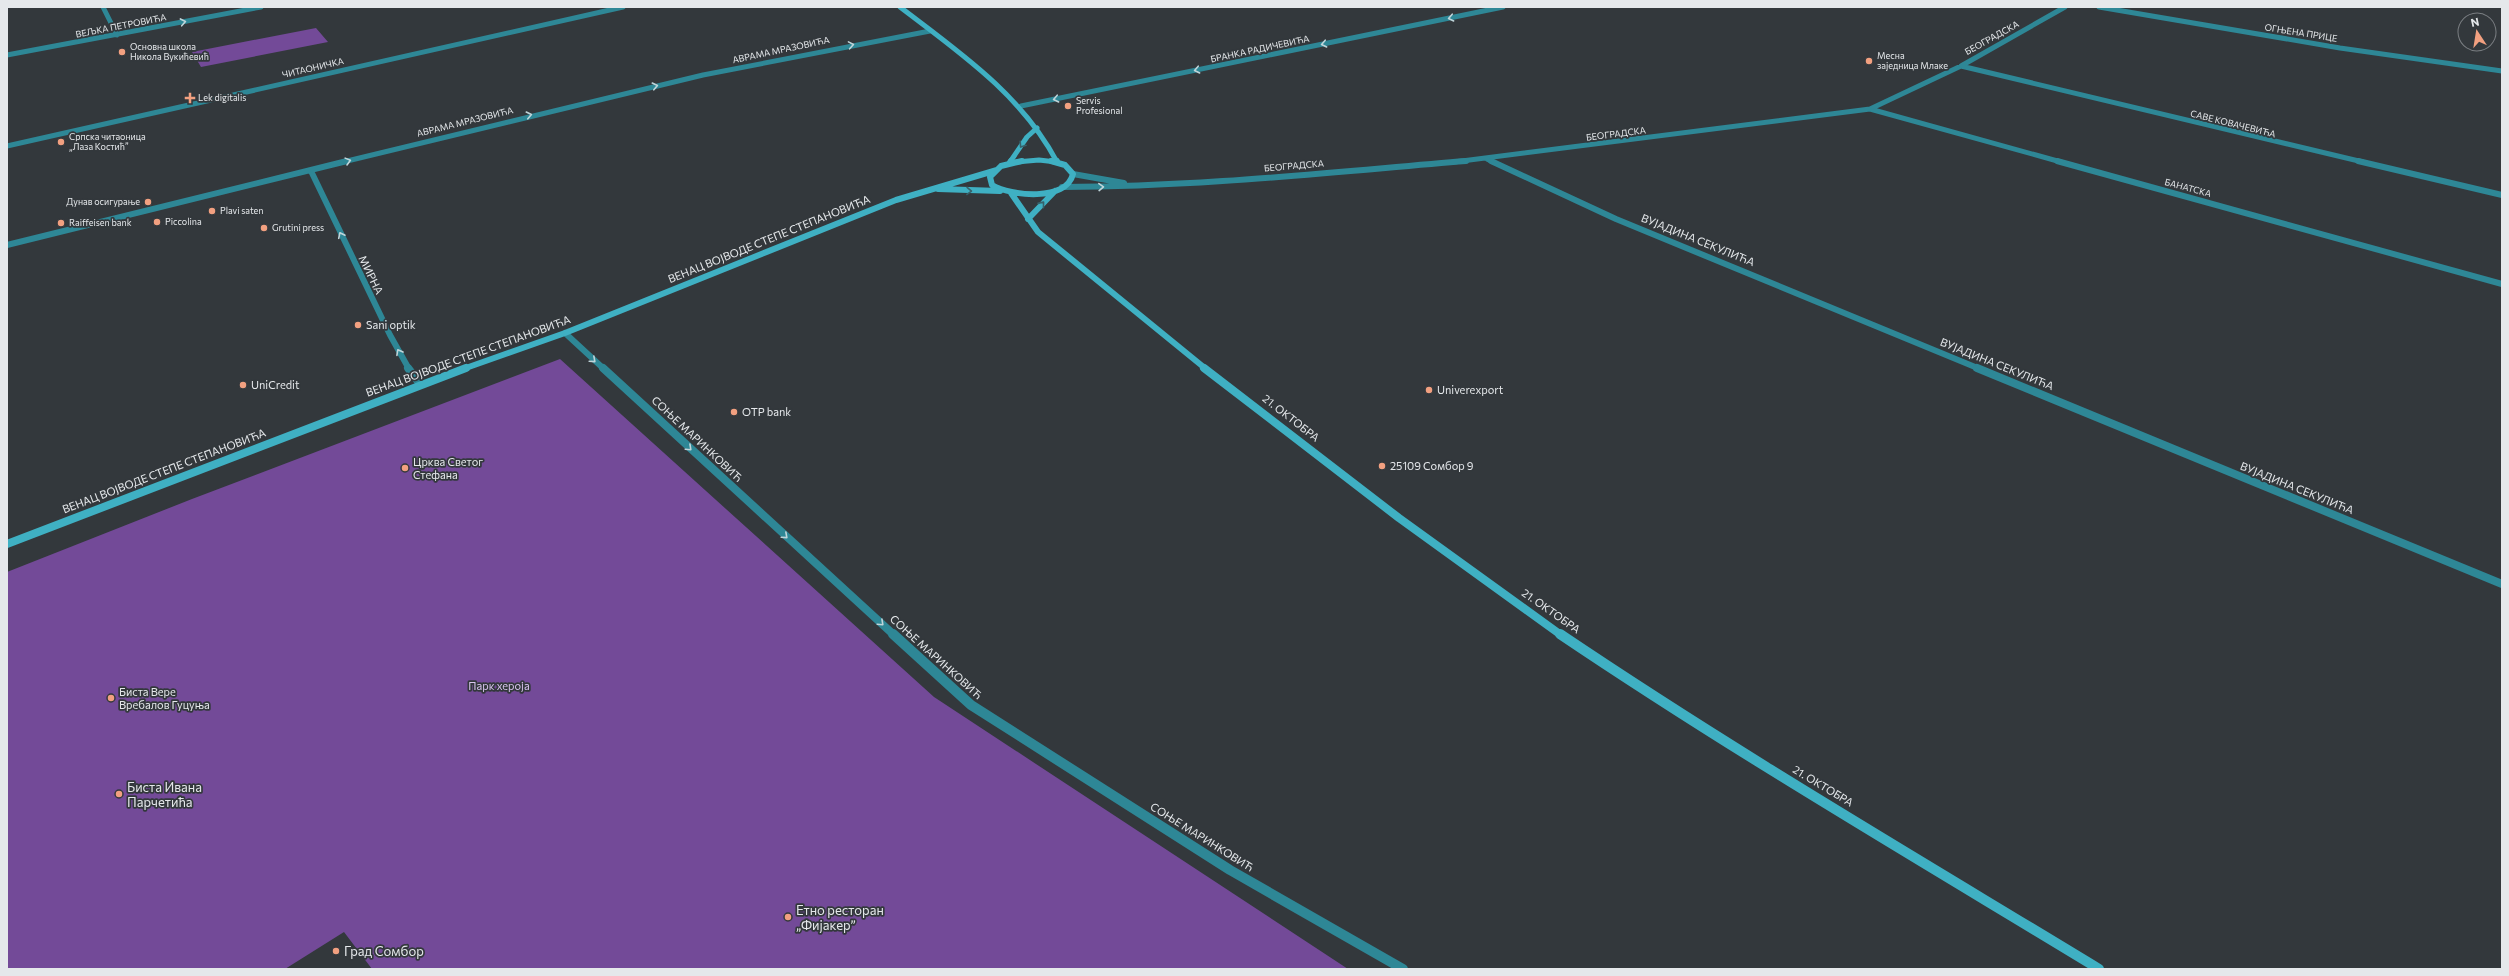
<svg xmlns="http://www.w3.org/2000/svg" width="2509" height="976" viewBox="0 0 2509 976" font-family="Commissioner,sans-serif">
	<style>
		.green { fill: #734a98 }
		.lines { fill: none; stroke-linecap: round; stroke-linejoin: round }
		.street-far3 { stroke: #2e8796; stroke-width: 5 }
		.street-far2 { stroke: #2e8796; stroke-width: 6 }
		.street-far1 { stroke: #2e8796; stroke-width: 8 }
		.street { stroke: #2e8796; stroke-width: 10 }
		.secondary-far3 { stroke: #3fb0c3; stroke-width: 5 }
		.secondary-far2 { stroke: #3fb0c3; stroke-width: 6 }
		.secondary-far1 { stroke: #3fb0c3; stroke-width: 8 }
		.secondary { stroke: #3fb0c3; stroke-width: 10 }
		.oneway { stroke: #c0d5da }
		.oneway2 { stroke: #37626b }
		.poi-dot { fill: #f2a080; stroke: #33383c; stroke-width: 1.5 }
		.labels { text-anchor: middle; stroke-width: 3.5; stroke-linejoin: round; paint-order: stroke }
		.far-street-label { font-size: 9px; fill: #e5e8eb; stroke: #33383c }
		.far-poi-label { font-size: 9px; fill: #e5e8eb; stroke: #33383c; text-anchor: start }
		.street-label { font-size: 11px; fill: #e5e8eb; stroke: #33383c }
		.poi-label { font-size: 11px; fill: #e5e8eb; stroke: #33383c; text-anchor: start }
		.park-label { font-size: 11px; fill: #d9c4ef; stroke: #33383c }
		.near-poi-label { font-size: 13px; fill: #e5e8eb; stroke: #33383c; text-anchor: start }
	</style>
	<rect width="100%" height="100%" fill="#33383c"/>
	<path class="green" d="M 316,28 L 328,42 L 201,67 L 192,52 Z
		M 560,359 L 934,697 L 1348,969 L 372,969 L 344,932 L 285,969 L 7,969 L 7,572 L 192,499 Z"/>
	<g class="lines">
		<path class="street-far3" d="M 103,7 L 117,35
			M 2099,7 L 2340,48 L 2502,71
			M 7,55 L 261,7
			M 1961,66 L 2363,162
			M 1021,106 L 1503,7
			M 1870,109 L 2061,162
			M 7,146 L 623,7
			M 1487,159 L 1493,162
			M 343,162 L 703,75 L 930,31
			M 1454,162 L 1870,109 L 1961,66 L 2065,7"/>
		<path class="street-far2" d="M 1491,161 L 1616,219 L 1980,369
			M 2057,161 L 2502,284
			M 2358,161 L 2502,195
			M 311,171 L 390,335 L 409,369
			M 1073,174 L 1124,183
			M 1062,187 C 1197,187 1332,172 1466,161
			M 7,245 L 347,161
			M 565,333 L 604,369"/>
		<path class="street-far1" d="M 408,368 L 420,384
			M 603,368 L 894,635
			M 1977,368 L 2502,584"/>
		<path class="street" d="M 893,634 L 971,705 L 1230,870 L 1403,969"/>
		<path class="secondary-far3" d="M 900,7 C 959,52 1022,95 1057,162
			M 1010,162 L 1027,137 L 1037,128
			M 1016,162 L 1039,160 L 1056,162"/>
		<path class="secondary-far2" d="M 1022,161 L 1001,166 L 990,177 L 992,185 C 1011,196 1066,202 1073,174 L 1065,165 L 1051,161
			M 1057,161 L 1058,163
			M 1009,164 L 1011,161
			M 938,189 L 1000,191
			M 1011,193 L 1038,232 L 1206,369
			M 1028,219 L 1055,191
			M 463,369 L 565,333 L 896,200 L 997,170"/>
		<path class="secondary-far1" d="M 1204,368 L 1399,518 L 1561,635
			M 7,544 L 466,368"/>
		<path class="secondary" d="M 1560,634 C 1735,752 1918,859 2099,969"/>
	</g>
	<defs><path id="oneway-chevron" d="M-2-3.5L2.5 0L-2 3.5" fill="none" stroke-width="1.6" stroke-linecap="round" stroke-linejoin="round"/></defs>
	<g class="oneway">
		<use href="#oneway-chevron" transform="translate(1451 18) rotate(168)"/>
		<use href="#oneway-chevron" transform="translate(183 22) rotate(-11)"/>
		<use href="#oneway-chevron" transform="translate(1324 44) rotate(168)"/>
		<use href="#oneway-chevron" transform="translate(851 45) rotate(-10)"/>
		<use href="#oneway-chevron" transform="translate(1197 70) rotate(168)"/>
		<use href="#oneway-chevron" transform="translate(655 86) rotate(-13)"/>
		<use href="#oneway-chevron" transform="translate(1056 99) rotate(168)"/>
		<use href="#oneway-chevron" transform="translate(529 115) rotate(-13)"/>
		<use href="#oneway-chevron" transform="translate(348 161) rotate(-15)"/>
		<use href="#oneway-chevron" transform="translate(1101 187) rotate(-2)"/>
		<use href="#oneway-chevron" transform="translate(341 235) rotate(-116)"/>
		<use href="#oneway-chevron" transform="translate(399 352) rotate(-119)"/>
		<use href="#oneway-chevron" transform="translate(593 360) rotate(42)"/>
		<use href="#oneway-chevron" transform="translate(689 448) rotate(43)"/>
		<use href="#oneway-chevron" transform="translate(785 536) rotate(42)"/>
		<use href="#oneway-chevron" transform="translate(881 623) rotate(43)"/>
	</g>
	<g class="oneway2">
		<use href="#oneway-chevron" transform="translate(1022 145) rotate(123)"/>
		<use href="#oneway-chevron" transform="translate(969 191) rotate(1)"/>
		<use href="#oneway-chevron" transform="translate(1042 204) rotate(-51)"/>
	</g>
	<g class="poi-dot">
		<circle cx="122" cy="52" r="4"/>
		<circle cx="1869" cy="61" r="4"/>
		<path d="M188 92h4v4h4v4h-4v4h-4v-4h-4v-4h4z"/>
		<circle cx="1068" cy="106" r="4"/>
		<circle cx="61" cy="142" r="4"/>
		<circle cx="148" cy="202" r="4"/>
		<circle cx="212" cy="211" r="4"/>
		<circle cx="157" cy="222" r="4"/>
		<circle cx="61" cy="223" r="4"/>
		<circle cx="264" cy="228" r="4"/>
		<circle cx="358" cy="325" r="4"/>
		<circle cx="243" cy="385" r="4"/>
		<circle cx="1429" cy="390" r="4"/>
		<circle cx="734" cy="412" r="4"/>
		<circle cx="1382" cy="466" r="4"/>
		<circle cx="405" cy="468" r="4"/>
		<circle cx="111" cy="698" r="4"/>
		<circle cx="119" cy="794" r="4"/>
		<circle cx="788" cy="917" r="4"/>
		<circle cx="336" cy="951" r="4"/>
	</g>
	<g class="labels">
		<g class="far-street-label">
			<text transform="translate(121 26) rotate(-11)" y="3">ВЕЉКА ПЕТРОВИЋА</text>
			<text transform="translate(2301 33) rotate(9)" y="3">ОГЊЕНА ПРИЦЕ</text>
			<text transform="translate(1992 38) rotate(-29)" y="3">БЕОГРАДСКА</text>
			<text transform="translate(1260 49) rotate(-12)" y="3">БРАНКА РАДИЧЕВИЋА</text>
			<text transform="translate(781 50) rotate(-12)" y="3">АВРАМА МРАЗОВИЋА</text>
			<text transform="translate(313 68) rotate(-13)" y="3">ЧИТАОНИЧКА</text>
			<text transform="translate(465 122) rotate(-14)" y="3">АВРАМА МРАЗОВИЋА</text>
			<text transform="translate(2233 124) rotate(14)" y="3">САВЕ КОВАЧЕВИЋА</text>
			<text transform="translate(1616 134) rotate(-7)" y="3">БЕОГРАДСКА</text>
			<text transform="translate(1294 166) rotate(-5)" y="3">БЕОГРАДСКА</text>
			<text transform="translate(2188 188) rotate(15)" y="3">БАНАТСКА</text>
		</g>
		<g class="far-poi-label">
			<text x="130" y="50">Основна школа<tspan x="130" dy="10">Никола Вукићевић</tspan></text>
			<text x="1877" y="59">Месна<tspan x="1877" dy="10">заједница Млаке</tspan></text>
			<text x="198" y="101">Lek digitalis</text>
			<text x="1076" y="104">Servis<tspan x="1076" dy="10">Profesional</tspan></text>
			<text x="69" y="140">Српска читаоница<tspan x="69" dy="10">„Лаза Костић”</tspan></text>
			<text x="140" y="205" text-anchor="end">Дунав осигурање</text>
			<text x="220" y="214">Plavi saten</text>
			<text x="165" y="225">Piccolina</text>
			<text x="69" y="226">Raiffeisen bank</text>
			<text x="272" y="231">Grutini press</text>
		</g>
		<g class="street-label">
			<text transform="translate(769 239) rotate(-22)" y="4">ВЕНАЦ ВОЈВОДЕ СТЕПЕ СТЕПАНОВИЋА</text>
			<text transform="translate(1698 240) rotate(22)" y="4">ВУЈАДИНА СЕКУЛИЋА</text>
			<text transform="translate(371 275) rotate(64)" y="4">МИРНА</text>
			<text transform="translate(468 356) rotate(-20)" y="4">ВЕНАЦ ВОЈВОДЕ СТЕПЕ СТЕПАНОВИЋА</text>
			<text transform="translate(1997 364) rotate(22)" y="4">ВУЈАДИНА СЕКУЛИЋА</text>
			<text transform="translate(1291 418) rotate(38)" y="4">21. ОКТОБРА</text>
			<text transform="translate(697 439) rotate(43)" y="4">СОЊЕ МАРИНКОВИЋ</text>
			<text transform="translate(164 471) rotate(-21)" y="4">ВЕНАЦ ВОЈВОДЕ СТЕПЕ СТЕПАНОВИЋА</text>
			<text transform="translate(2297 488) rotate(22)" y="4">ВУЈАДИНА СЕКУЛИЋА</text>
			<text transform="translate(1551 611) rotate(35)" y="4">21. ОКТОБРА</text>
			<text transform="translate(936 657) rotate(42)" y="4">СОЊЕ МАРИНКОВИЋ</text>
			<text transform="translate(1823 786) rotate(31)" y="4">21. ОКТОБРА</text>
			<text transform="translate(1202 837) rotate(32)" y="4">СОЊЕ МАРИНКОВИЋ</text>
		</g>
		<g class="poi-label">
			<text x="366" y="329">Sani optik</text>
			<text x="251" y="389">UniCredit</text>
			<text x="1437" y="394">Univerexport</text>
			<text x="742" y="416">OTP bank</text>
			<text x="413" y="466">Црква Светог<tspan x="413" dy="13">Стефана</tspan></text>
			<text x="1390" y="470">25109 Сомбор 9</text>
			<text x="119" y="696">Биста Вере<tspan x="119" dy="13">Вребалов Гуцуња</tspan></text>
		</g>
		<g class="park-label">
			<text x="499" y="690">Парк хероја</text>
		</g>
		<g class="near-poi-label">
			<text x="127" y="792">Биста Ивана<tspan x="127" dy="15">Парчетића</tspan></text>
			<text x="796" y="915">Етно ресторан<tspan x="796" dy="15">„Фијакер”</tspan></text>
			<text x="344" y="956">Град Сомбор</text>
		</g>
	</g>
	<rect width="2509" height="976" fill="none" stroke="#e5e8eb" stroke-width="16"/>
	<g transform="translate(2477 32) rotate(348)"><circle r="19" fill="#33383c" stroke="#7a7e82"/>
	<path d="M0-3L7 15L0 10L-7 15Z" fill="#f2a080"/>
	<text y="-6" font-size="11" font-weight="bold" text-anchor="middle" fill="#e5e8eb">N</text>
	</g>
</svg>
